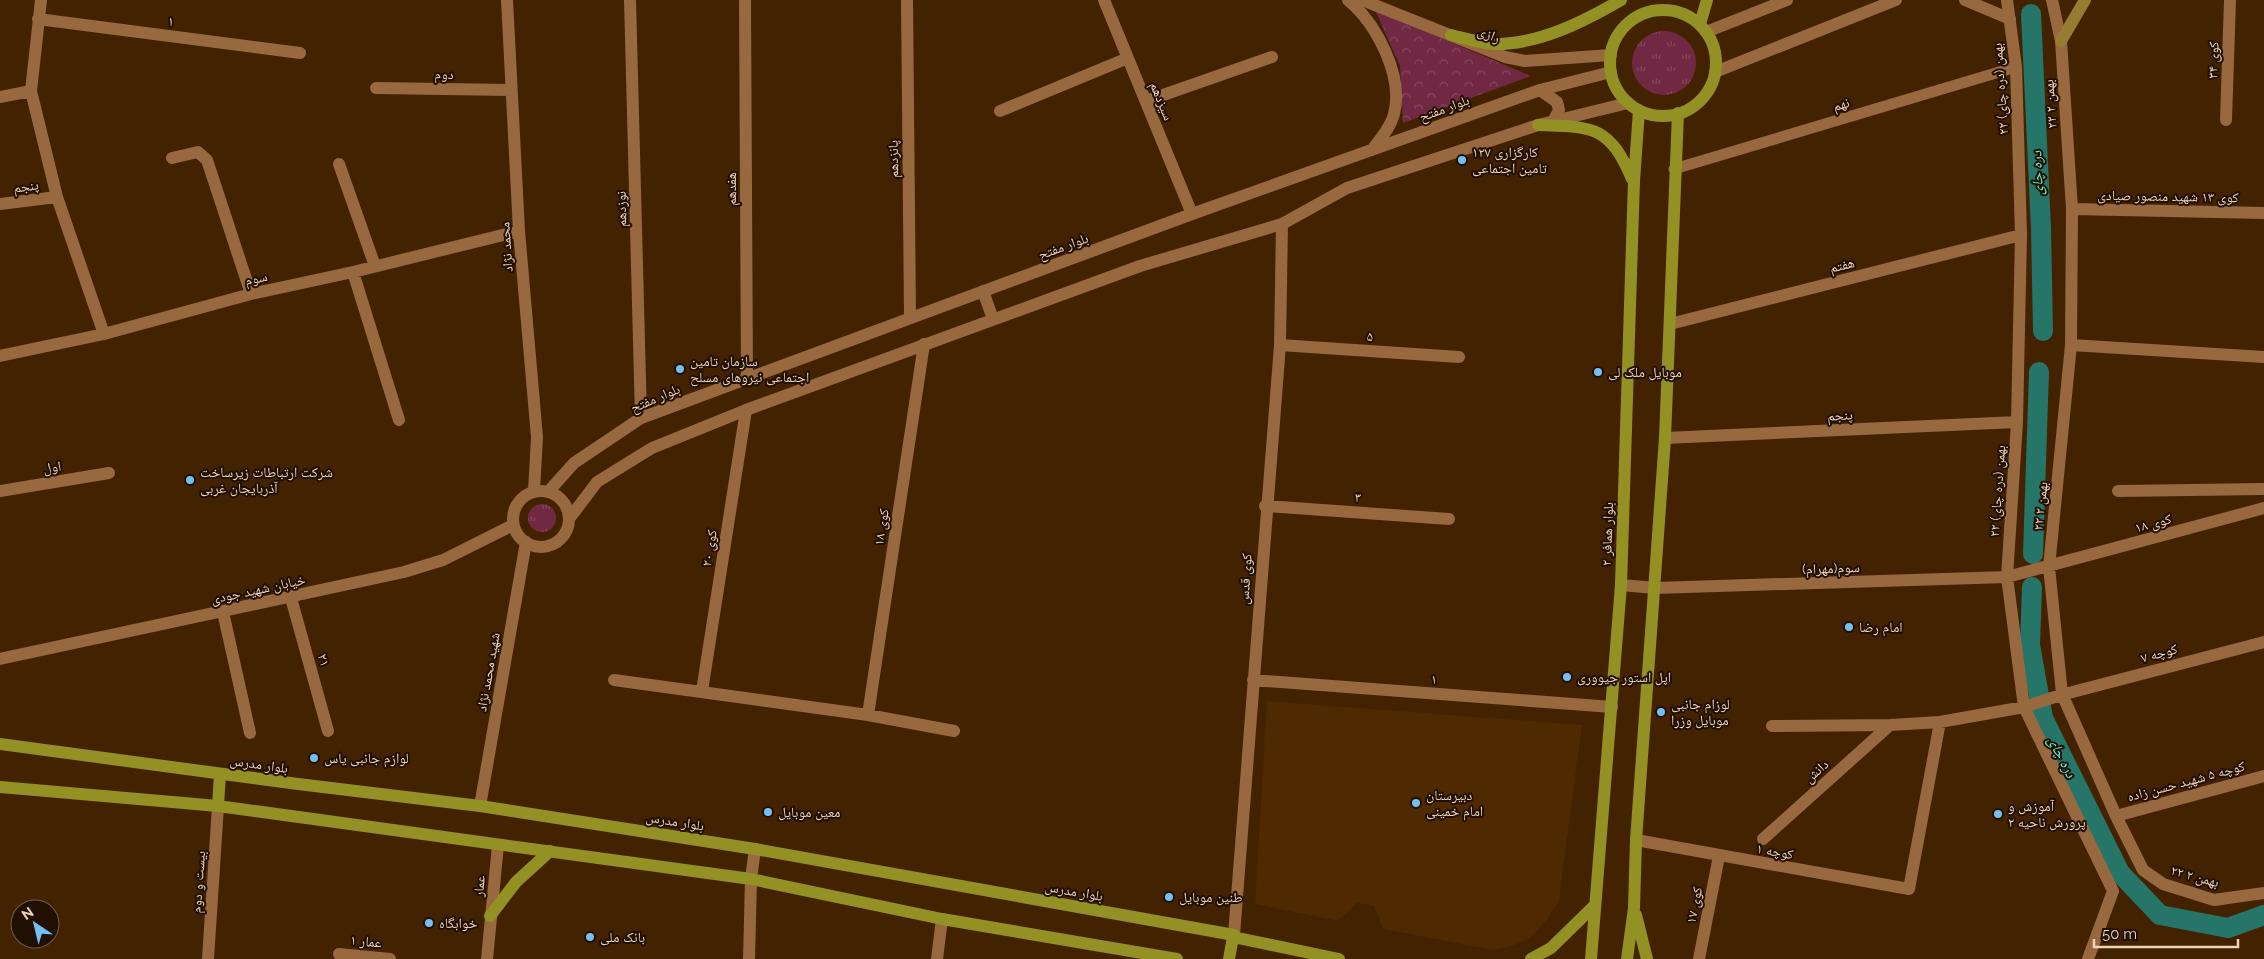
<svg xmlns="http://www.w3.org/2000/svg" width="2264" height="959" viewBox="0 0 2264 959" font-family="Raleway,'Noto Naskh Arabic',sans-serif">
	<style>
		.built { fill: #4f2900 }
		.grass { fill: url(#grass-tufts) }
		.park { fill: url(#park-crowns) }
		.lines { fill: none; stroke-linecap: round; stroke-linejoin: round }
		.canal { stroke: #257569; stroke-width: 20 }
		.service { stroke: #98683e; stroke-width: 11 }
		.minor { stroke: #98683e; stroke-width: 12 }
		.tertiary { stroke: #98683e; stroke-width: 12 }
		.secondary { stroke: #957c31; stroke-width: 12 }
		.primary { stroke: #939024; stroke-width: 12 }
		.poi-dot { fill: #74c0f6; stroke: #210f01; stroke-width: 2 }
		.labels { text-anchor: middle; stroke-width: 4; stroke-linejoin: round; paint-order: stroke }
		.street-label { font-size: 14px; fill: #eed3bd; stroke: #210f01 }
		.poi-label { font-size: 14px; fill: #eed3bd; stroke: #210f01; text-anchor: start }
		.water-label { font-size: 15px; font-style: italic; fill: #5ff1da; stroke: #210f01 }
	</style>
	<defs>
		<pattern id="grass-tufts" width="24" height="20" patternUnits="userSpaceOnUse" patternTransform="scale(1.25)"><rect width="24" height="20" fill="#712943"/><path d="M3 7l-1-3M5 7V3M7 7l1-3M15 17l-1-3M17 17v-4M19 17l1-3" fill="none" stroke="#86475c"/></pattern>
		<pattern id="park-crowns" width="20" height="18" patternUnits="userSpaceOnUse" patternTransform="scale(1.25)"><rect width="20" height="18" fill="#712943"/><path d="M2 6a3 3 0 1 1 6 0M12 15a3 3 0 1 1 6 0" fill="none" stroke="#86475c"/></pattern>
	</defs>
	<rect width="100%" height="100%" fill="#432200"/>
	<path class="built" d="M 1267,701 L 1582,725 L 1559,901 L 1545,922 L 1530,938 L 1512,946 L 1493,950 L 1383,929 L 1374,906 L 1365,904 L 1357,903 L 1338,921 L 1255,904 Z"/>
	<path class="grass" d="M1632 63a32 32 0 1 1 64 0a32 32 0 1 1-64 0Z
		M528 518a14 14 0 1 1 28 0a14 14 0 1 1-28 0Z"/>
	<path class="park" d="M 1375,10 L 1531,76 L 1403,123 L 1400,66 Z"/>
	<g class="lines">
		<path class="canal" d="M 2031,14 L 2041,228 L 2043,331
			M 2033,554 L 2039,372
			M 2032,587 L 2030,645 L 2043,718 L 2120,873 L 2160,915 L 2228,928 L 2264,915"/>
		<path class="service" d="M 1674,169 L 2016,67"/>
		<path class="minor" d="M 41,0 L 31,91 L 57,197 L 104,334
			M 507,0 L 519,231 L 537,437 L 534,491
			M 630,0 L 641,418
			M 745,0 L 747,378
			M 907,0 L 910,318
			M 1104,0 L 1192,214
			M 2007,0 L 2016,67 L 2021,235 L 2017,422 L 2007,577 L 2024,707 L 2113,891 L 2088,959
			M 2052,0 L 2061,41 L 2072,209 L 2071,345 L 2049,567 L 2062,694 L 2116,816 L 2143,870 L 2163,884 L 2214,900 L 2264,893
			M 38,19 L 300,53
			M 376,88 L 511,90
			M 0,97 L 31,91
			M 1146,101 L 1272,57
			M 1000,111 L 1128,58
			M 2226,120 L 2230,0
			M 172,158 L 198,152 L 207,160 L 251,294
			M 339,164 L 375,266
			M 0,204 L 57,197
			M 2072,209 L 2264,213
			M 353,272 L 399,420
			M 1670,324 L 2021,235
			M 1280,345 L 1459,357
			M 2071,345 L 2264,357
			M 0,356 L 104,334 L 251,294 L 353,272 L 519,231
			M 1665,438 L 2017,422
			M 0,491 L 109,473
			M 2118,491 L 2264,489
			M 1265,506 L 1449,519
			M 1621,585 L 1655,588 L 2007,577 L 2264,508
			M 291,598 L 328,731
			M 223,612 L 250,733
			M 614,680 L 868,715 L 954,731
			M 1253,680 L 1612,707
			M 702,691 L 746,410
			M 868,715 L 924,344
			M 1772,726 L 1890,725 L 1940,722 L 2024,707 L 2061,695 L 2264,642
			M 2116,816 L 2264,776
			M 1763,839 L 1890,725
			M 1636,840 L 1909,889 L 1940,722
			M 1234,935 L 1280,345 L 1282,224
			M 339,954 L 390,959
			M 208,959 L 218,806
			M 749,959 L 751,879 L 755,849
			M 937,959 L 942,919
			M 1699,959 L 1719,856"/>
		<path class="tertiary" d="M 1348,0 C 1376,23 1404,76 1394,114 C 1391,127 1380,139 1372,150
			M 1362,0 L 1505,57 L 1525,61 L 1611,55
			M 1965,0 L 2010,19
			M 1706,32 L 1787,0
			M 1715,72 L 1896,0
			M 1540,90 L 1557,102 L 1559,110 L 1553,121
			M 983,291 L 993,319
			M513 519a28 28 0 1 1 56 0a28 28 0 1 1-56 0Z
			M 548,492 L 574,463 L 641,418 L 1192,214 L 1540,90 L 1611,72
			M 569,519 L 597,482 L 652,448 L 746,410 L 1140,266 L 1282,224 L 1347,188 L 1538,125 L 1628,103
			M 0,659 L 404,572 L 443,560 L 513,525
			M 480,806 L 526,542
			M 487,959 L 498,845"/>
		<path class="secondary" d="M 2061,41 L 2085,0"/>
		<path class="primary" d="M1610 63a53 53 0 1 1 106 0a53 53 0 1 1-106 0Z
			M 1700,24 L 1707,0
			M 1451,35 C 1464,38 1479,43 1493,44 C 1538,45 1583,22 1621,0
			M 1538,125 C 1593,127 1609,125 1632,179
			M 0,744 L 298,784 L 480,806 L 755,849 L 1234,935 L 1233,937 L 1339,959
			M 0,787 L 218,806 L 751,879 L 942,919 L 1177,959
			M 218,806 L 220,774
			M 1636,915 L 1647,959
			M 490,916 L 516,882 L 550,851
			M 1229,959 L 1233,937
			M 1531,959 L 1551,948 L 1595,905
			M 1591,959 L 1621,585 L 1634,181 L 1639,110
			M 1627,959 L 1634,908 L 1636,840 L 1665,438 L 1678,113"/>
	</g>
	<g class="poi-dot">
		<circle cx="1462" cy="160" r="5"/>
		<circle cx="680" cy="369" r="5"/>
		<circle cx="1598" cy="372" r="5"/>
		<circle cx="190" cy="480" r="5"/>
		<circle cx="1849" cy="627" r="5"/>
		<circle cx="1567" cy="677" r="5"/>
		<circle cx="1661" cy="712" r="5"/>
		<circle cx="314" cy="758" r="5"/>
		<circle cx="1416" cy="803" r="5"/>
		<circle cx="768" cy="812" r="5"/>
		<circle cx="1998" cy="814" r="5"/>
		<circle cx="1169" cy="897" r="5"/>
		<circle cx="429" cy="923" r="5"/>
		<circle cx="590" cy="937" r="5"/>
	</g>
	<g class="labels">
		<g class="street-label">
			<text transform="translate(171 21) rotate(7)" y="5">۱</text>
			<text transform="translate(1489 34) rotate(22)" y="5">رازی</text>
			<text transform="translate(2213 60) rotate(-88)" y="5">کوی ۳۴</text>
			<text transform="translate(444 74) rotate(1)" y="5">دوم</text>
			<text transform="translate(2000 89) rotate(-94)" y="5">۲۲ بهمن (دره چای)</text>
			<text transform="translate(1162 101) rotate(68)" y="5">سیزدهم</text>
			<text transform="translate(1841 104) rotate(-17)" y="5">نهم</text>
			<text transform="translate(2050 104) rotate(-94)" y="5">۲۲ بهمن ۲</text>
			<text transform="translate(1444 108) rotate(-20)" y="5">بلوار مفتح</text>
			<text transform="translate(893 159) rotate(-91)" y="5">پانزدهم</text>
			<text transform="translate(26 186) rotate(-8)" y="5">پنجم</text>
			<text transform="translate(731 189) rotate(-90)" y="5">هفدهم</text>
			<text transform="translate(2168 196) rotate(1)" y="5">کوی ۱۳ شهید منصور صیادی</text>
			<text transform="translate(621 209) rotate(-91)" y="5">نوزدهم</text>
			<text transform="translate(1063 246) rotate(-20)" y="5">بلوار مفتح</text>
			<text transform="translate(506 247) rotate(-94)" y="5">محمد نژاد</text>
			<text transform="translate(1842 265) rotate(-14)" y="5">هفتم</text>
			<text transform="translate(256 278) rotate(-13)" y="5">سوم</text>
			<text transform="translate(1370 336) rotate(4)" y="5">۵</text>
			<text transform="translate(655 398) rotate(-23)" y="5">بلوار مفتح</text>
			<text transform="translate(1840 415) rotate(-3)" y="5">پنجم</text>
			<text transform="translate(52 467) rotate(-9)" y="5">اول</text>
			<text transform="translate(1997 491) rotate(-86)" y="5">۲۲ بهمن (دره چای)</text>
			<text transform="translate(1358 497) rotate(4)" y="5">۳</text>
			<text transform="translate(2040 506) rotate(-84)" y="5">۲۲ بهمن ۲</text>
			<text transform="translate(2153 523) rotate(-15)" y="5">کوی ۱۸</text>
			<text transform="translate(881 527) rotate(-81)" y="5">کوی ۱۸</text>
			<text transform="translate(1607 534) rotate(-88)" y="5">بلوار همافر ۲</text>
			<text transform="translate(709 548) rotate(-81)" y="5">کوی ۲۰</text>
			<text transform="translate(1831 568) rotate(-2)" y="5">سوم(مهرام)</text>
			<text transform="translate(1245 579) rotate(-86)" y="5">کوی قدس</text>
			<text transform="translate(258 589) rotate(-12)" y="5">خیابان شهید جودی</text>
			<text transform="translate(2159 653) rotate(-15)" y="5">کوچه ۷</text>
			<text transform="translate(324 660) rotate(74)" y="5">۲۱</text>
			<text transform="translate(488 672) rotate(-80)" y="5">شهید محمد نژاد</text>
			<text transform="translate(1434 679) rotate(4)" y="5">۱</text>
			<text transform="translate(259 764) rotate(8)" y="5">بلوار مدرس</text>
			<text transform="translate(1816 771) rotate(-42)" y="5">دانش</text>
			<text transform="translate(2186 781) rotate(-15)" y="5">کوچه ۵ شهید حسن زاده</text>
			<text transform="translate(675 821) rotate(9)" y="5">بلوار مدرس</text>
			<text transform="translate(1775 851) rotate(10)" y="5">کوچه ۱</text>
			<text transform="translate(2195 876) rotate(15)" y="5">۲۲ بهمن ۲</text>
			<text transform="translate(198 882) rotate(-86)" y="5">بیست و دوم</text>
			<text transform="translate(479 886) rotate(-84)" y="5">عمار</text>
			<text transform="translate(1074 891) rotate(10)" y="5">بلوار مدرس</text>
			<text transform="translate(1694 905) rotate(-79)" y="5">کوی ۱۷</text>
			<text transform="translate(366 941) rotate(6)" y="5">عمار ۱</text>
		</g>
		<g class="poi-label">
			<text x="1472" y="157">کارگزاری ۱۲۷<tspan x="1472" dy="16">تامین اجتماعی</tspan></text>
			<text x="690" y="366">سازمان تامین<tspan x="690" dy="16">اجتماعی نیروهای مسلح</tspan></text>
			<text x="1608" y="377">موبایل ملک لی</text>
			<text x="200" y="477">شرکت ارتباطات زیرساخت<tspan x="200" dy="16">آذربایجان غربی</tspan></text>
			<text x="1859" y="632">امام رضا</text>
			<text x="1577" y="682">اپل استور جيووری</text>
			<text x="1671" y="709">لوزام جانبی<tspan x="1671" dy="16">موبایل وزرا</tspan></text>
			<text x="324" y="763">لوازم جانبی یاس</text>
			<text x="1426" y="800">دبیرستان<tspan x="1426" dy="16">امام خمینی</tspan></text>
			<text x="2008" y="811">آموزش و<tspan x="2008" dy="16">پرورش ناحیه ۲</tspan></text>
			<text x="778" y="817">معین موبایل</text>
			<text x="1179" y="902">طنین موبایل</text>
			<text x="439" y="928">خوابگاه</text>
			<text x="600" y="942">بانک ملی</text>
		</g>
		<g class="water-label">
			<text transform="translate(2037 173) rotate(-92)" y="5">دره چای</text>
			<text transform="translate(2062 757) rotate(63)" y="5">دره چای</text>
		</g>
	</g>
	<g transform="translate(35 924) rotate(325)"><circle r="24" fill="#210f01" stroke="#735d4c"/>
	<path d="M0-4L9 19L0 12L-9 19Z" fill="#74c0f6"/>
	<text y="-8" font-size="14" font-weight="bold" text-anchor="middle" fill="#eed3bd">N</text>
	</g>
	<path d="M2094 939v8h144v-8" fill="none" stroke="#eed3bd" stroke-width="2.5"/>
	<text x="2102" y="939" font-size="15" fill="#eed3bd" stroke="#210f01" stroke-width="4" paint-order="stroke">50 m</text>
</svg>
